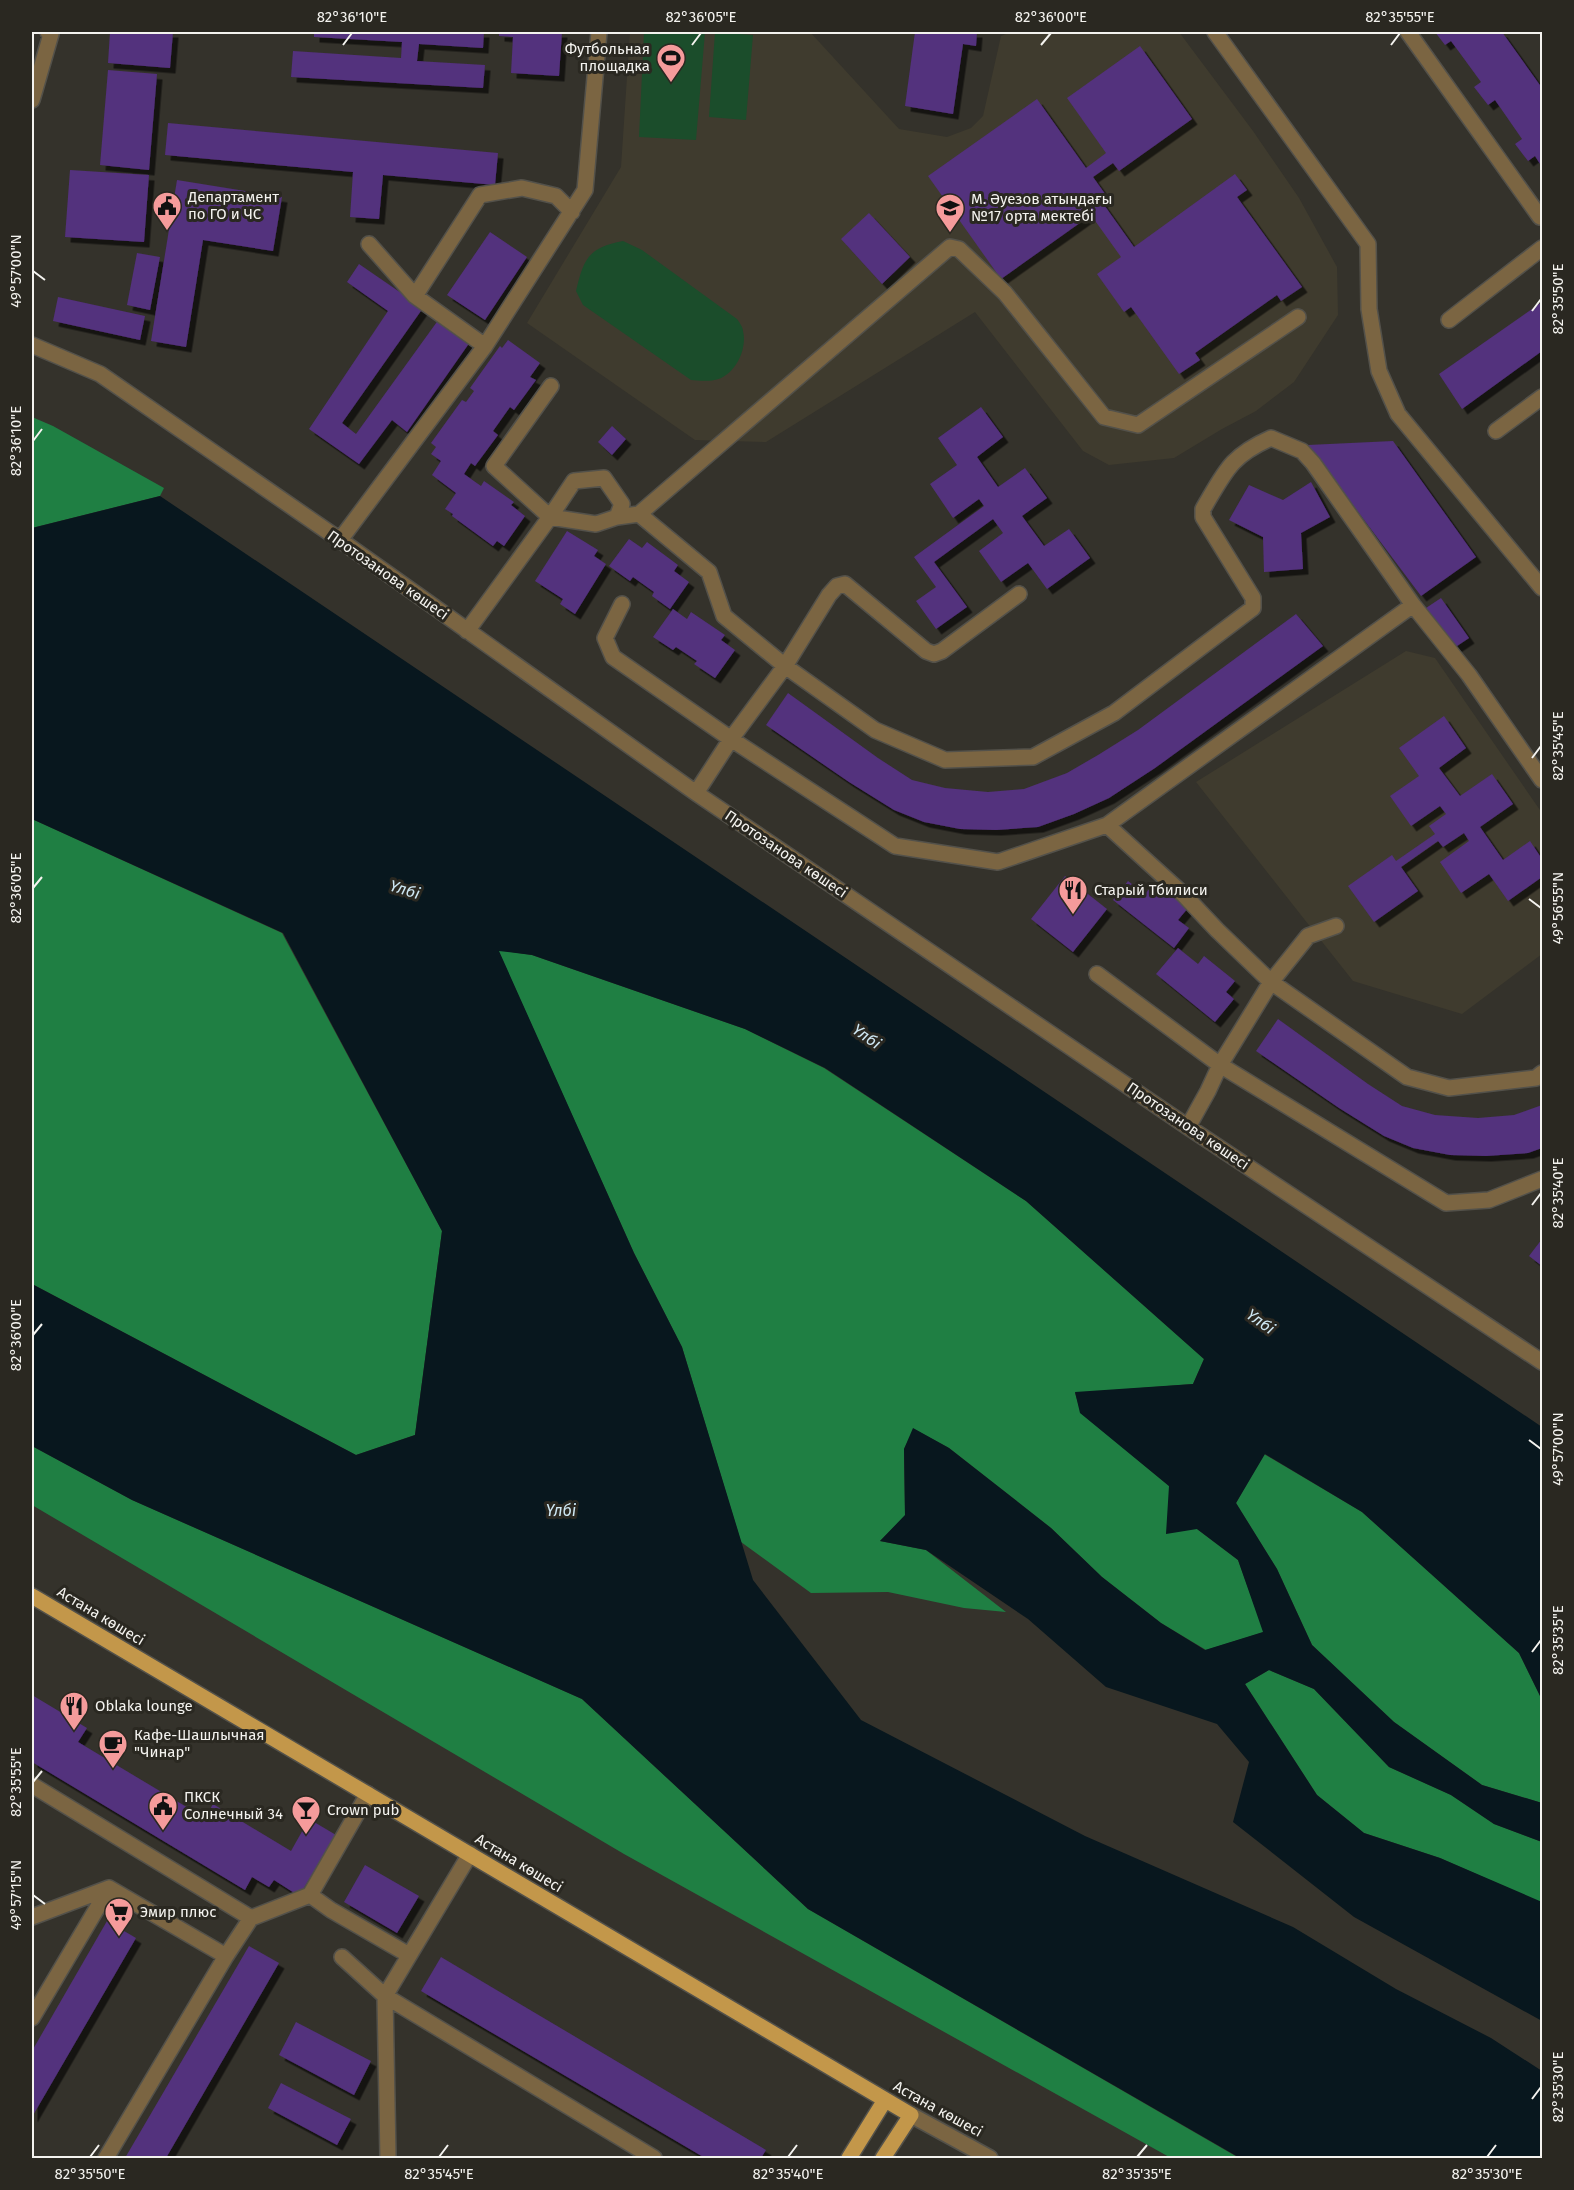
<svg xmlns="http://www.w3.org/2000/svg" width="1574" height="2190" viewBox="0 0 1574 2190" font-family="'Fira Sans',sans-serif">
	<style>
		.built { fill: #3f3b2e }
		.green { fill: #1b4d2b }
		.forest { fill: #1f7f43 }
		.water { fill: #08171e }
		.building { fill: #53307d; filter: url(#shadow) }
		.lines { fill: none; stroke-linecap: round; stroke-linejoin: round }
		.minor-casing { stroke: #53514a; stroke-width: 18 }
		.major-casing { stroke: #53514a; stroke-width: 18 }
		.minor { stroke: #7b6542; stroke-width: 15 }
		.major { stroke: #c3974a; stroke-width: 15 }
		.ticks { fill: none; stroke: #f4f3ef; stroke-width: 2 }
		.labels { text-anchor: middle; stroke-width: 6; stroke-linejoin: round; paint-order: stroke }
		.poi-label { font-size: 15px; fill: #f4f3ef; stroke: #2a2821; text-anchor: start }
		.street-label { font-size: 15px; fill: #f4f3ef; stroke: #2a2821 }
		.water-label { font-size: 16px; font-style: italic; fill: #cfe8f4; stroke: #2a2821 }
		.neatline { fill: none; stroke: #f4f3ef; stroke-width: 2 }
		.ticks-label { font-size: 15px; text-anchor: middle; fill: #f4f3ef }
	</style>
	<defs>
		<filter id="shadow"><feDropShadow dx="5.5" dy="5.5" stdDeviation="0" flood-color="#0009"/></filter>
	</defs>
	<rect width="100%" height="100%" fill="#34322b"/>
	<path class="built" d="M 630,32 L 810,32 L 899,129 L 947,137 L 971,128 L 983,116 L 1001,36 L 1011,32 L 1179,32 L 1253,131 L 1299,198 L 1337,267 L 1338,315 L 1294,382 L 1256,411 L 1222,429 L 1174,458 L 1109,465 L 1083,451 L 975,312 L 766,442 L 695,440 L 527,323 L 621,167 Z
		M 1406,651 L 1435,658 L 1542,813 L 1542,954 L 1462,1014 L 1353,981 L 1196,782 Z"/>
	<path class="green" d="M 644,32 L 705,32 L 696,140 L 639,137 Z
		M 715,32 L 753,35 L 746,120 L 709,117 Z
		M 623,241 L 642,250 L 737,319 C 739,322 743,327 743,331 C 747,347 738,369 723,377 C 715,382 700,381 691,380 L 583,305 L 576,291 C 584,258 588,248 623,241 Z"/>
	<path class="forest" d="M 32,417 L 53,426 L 164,488 L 160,496 L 32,528 Z
		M 32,819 L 282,933 L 442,1231 L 415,1435 L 356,1455 L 32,1284 Z
		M 498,950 L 532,955 L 745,1029 L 824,1068 L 1026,1201 L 1204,1359 L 1193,1384 L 1075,1393 L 1081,1413 L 1169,1486 L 1197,1529 L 1238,1560 L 1264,1632 L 1206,1650 L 1161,1623 L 1102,1577 L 1051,1528 L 949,1448 L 914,1429 L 904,1449 L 905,1516 L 880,1541 L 926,1550 L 1006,1612 L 964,1608 L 888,1592 L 811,1593 L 741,1542 L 682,1347 L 634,1253 Z
		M 32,1446 L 132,1500 L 582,1699 L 808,1909 L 1239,2158 L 1171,2158 L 624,1854 L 32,1505 Z
		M 1264,1454 L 1362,1512 L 1519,1653 L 1542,1700 L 1542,1803 L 1482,1785 L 1394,1722 L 1312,1645 L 1277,1569 L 1236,1503 Z
		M 1269,1670 L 1314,1689 L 1389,1767 L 1451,1795 L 1494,1824 L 1542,1842 L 1542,1903 L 1440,1858 L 1364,1833 L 1317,1795 L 1245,1684 Z"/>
	<path class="water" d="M 160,496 L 1542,1427 L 1542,1700 L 1519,1653 L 1362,1512 L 1265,1454 L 1236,1503 L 1277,1569 L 1312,1645 L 1394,1722 L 1482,1785 L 1542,1803 L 1542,1842 L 1494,1824 L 1451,1795 L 1389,1767 L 1314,1689 L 1269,1670 L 1245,1684 L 1317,1795 L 1364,1833 L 1440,1858 L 1542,1902 L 1542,2021 L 1354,1917 L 1233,1822 L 1249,1762 L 1217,1724 L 1106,1687 L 1028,1619 L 926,1550 L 880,1541 L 905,1515 L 904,1449 L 913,1428 L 949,1448 L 1051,1528 L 1102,1577 L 1161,1623 L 1205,1650 L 1263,1632 L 1238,1560 L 1197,1529 L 1166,1534 L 1169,1486 L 1080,1413 L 1075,1392 L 1193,1384 L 1204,1359 L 1026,1201 L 825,1068 L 745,1029 L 532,955 L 499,951 L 634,1253 L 682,1347 L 753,1580 L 861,1720 L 1085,1836 L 1293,1927 L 1396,1989 L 1491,2038 L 1542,2071 L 1542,2158 L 1240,2158 L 808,1909 L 582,1699 L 132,1500 L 32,1446 L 32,1284 L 356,1455 L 415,1435 L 442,1231 L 283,933 L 32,819 L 32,528 Z"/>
	<path class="building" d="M 110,32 L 173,32 L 170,68 L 108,63 Z
		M 314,32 L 484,32 L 483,48 L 419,44 L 417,61 L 485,65 L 483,88 L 291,77 L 293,51 L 401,58 L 402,42 L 314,37 Z
		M 499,32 L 562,32 L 559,76 L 511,73 L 513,37 L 499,36 Z
		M 915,32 L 977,32 L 976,46 L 963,44 L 953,114 L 905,106 Z
		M 1435,32 L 1502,32 L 1542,88 L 1542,167 L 1535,156 L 1528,161 L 1515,144 L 1522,139 L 1495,100 L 1488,105 L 1474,87 L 1481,82 L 1451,41 L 1445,45 Z
		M 1140,46 L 1192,119 L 1119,171 L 1113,163 L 1093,177 L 1108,198 L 1102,202 L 1134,247 L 1235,174 L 1247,190 L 1237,197 L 1302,287 L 1281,301 L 1277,295 L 1195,353 L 1200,360 L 1179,374 L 1131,307 L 1124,312 L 1097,274 L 1121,257 L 1091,215 L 1001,279 L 928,176 L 1037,99 L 1086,168 L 1106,153 L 1067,98 Z
		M 108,70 L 157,74 L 149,170 L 100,165 Z
		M 168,123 L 498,153 L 495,185 L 383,175 L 379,219 L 350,217 L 353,172 L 165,155 Z
		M 70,170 L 149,175 L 144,242 L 65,237 Z
		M 177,180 L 282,197 L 273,251 L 203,240 L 186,347 L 151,341 Z
		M 869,213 L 910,257 L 882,284 L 841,239 Z
		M 490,232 L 527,257 L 485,320 L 447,295 Z
		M 137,253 L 160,257 L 150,310 L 127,305 Z
		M 359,264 L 423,308 L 342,423 L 356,434 L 439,319 L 470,342 L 407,432 L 392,420 L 359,464 L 309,429 L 388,311 L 347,282 Z
		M 58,297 L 145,316 L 140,340 L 53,321 Z
		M 1542,302 L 1542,351 L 1462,409 L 1439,374 Z
		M 508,340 L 540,363 L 530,377 L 536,380 L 514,410 L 510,407 L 493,431 L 498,435 L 475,466 L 471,463 L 464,474 L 481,486 L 484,481 L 514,502 L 511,505 L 525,516 L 504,546 L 497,541 L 493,546 L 452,516 L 453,514 L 445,509 L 456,493 L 432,475 L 441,461 L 431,454 L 436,447 L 431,443 L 462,400 L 466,402 L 474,391 L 470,388 L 500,346 L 502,348 Z
		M 981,407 L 1003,437 L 977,457 L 998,487 L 1025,468 L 1047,498 L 1022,516 L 1044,546 L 1069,529 L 1090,558 L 1047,589 L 1028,563 L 1001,582 L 979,551 L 1003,533 L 993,519 L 934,562 L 967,607 L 936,629 L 916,601 L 936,587 L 914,557 L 984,506 L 979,499 L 953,518 L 930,484 L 957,465 L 938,438 Z
		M 612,426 L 626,439 L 612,455 L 598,442 Z
		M 1393,441 L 1476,557 L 1421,596 L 1308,445 Z
		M 1311,482 L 1330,517 L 1301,533 L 1303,569 L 1264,572 L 1263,537 L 1229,520 L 1249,485 L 1283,500 Z
		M 567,531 L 598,550 L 594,556 L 606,564 L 575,614 L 560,604 L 563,599 L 535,581 Z
		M 629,539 L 642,548 L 647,542 L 678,565 L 674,571 L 689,582 L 670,609 L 652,596 L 654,592 L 633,577 L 630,581 L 609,566 Z
		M 1441,598 L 1469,638 L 1454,648 L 1426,608 Z
		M 673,609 L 687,619 L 691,612 L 725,635 L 721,640 L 735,650 L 715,678 L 694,664 L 697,661 L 676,647 L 673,650 L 653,637 Z
		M 1296,614 L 1323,646 L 1155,768 L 1109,798 L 1074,814 L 1038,827 L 996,830 L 960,829 L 924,822 L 894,810 L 849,782 L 766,725 L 788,693 L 878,758 L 912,780 L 945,788 L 988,792 L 1024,789 L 1067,773 L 1098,755 L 1138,730 Z
		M 1444,716 L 1466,748 L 1439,768 L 1460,796 L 1492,774 L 1513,804 L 1480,827 L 1503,860 L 1530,841 L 1542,859 L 1542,877 L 1508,901 L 1489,874 L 1461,893 L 1440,862 L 1469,841 L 1464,833 L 1443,847 L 1438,841 L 1401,867 L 1418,891 L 1374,922 L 1348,886 L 1392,855 L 1396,861 L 1435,834 L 1429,826 L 1446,814 L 1440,806 L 1411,826 L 1390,796 L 1419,776 L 1399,748 Z
		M 1065,876 L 1107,909 L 1073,952 L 1031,919 Z
		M 1128,881 L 1145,894 L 1155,882 L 1188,908 L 1178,920 L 1189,928 L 1174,948 L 1113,900 Z
		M 1178,948 L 1198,964 L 1204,956 L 1235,981 L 1226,992 L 1234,999 L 1215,1022 L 1156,974 Z
		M 1278,1019 L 1368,1084 L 1402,1106 L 1435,1115 L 1478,1118 L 1514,1115 L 1542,1105 L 1542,1148 L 1528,1153 L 1486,1156 L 1450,1155 L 1413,1148 L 1384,1136 L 1339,1108 L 1256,1051 Z
		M 1542,1239 L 1542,1266 L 1529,1256 Z
		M 32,1695 L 87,1728 L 78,1742 L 205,1818 L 213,1804 L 291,1851 L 309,1819 L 336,1835 L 299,1896 L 274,1880 L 269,1887 L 252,1877 L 245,1890 L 32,1762 Z
		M 365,1865 L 419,1896 L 397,1933 L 344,1902 Z
		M 107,1921 L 136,1938 L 32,2117 L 32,2051 Z
		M 249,1946 L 279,1963 L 166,2158 L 125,2158 Z
		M 441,1957 L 766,2150 L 761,2158 L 705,2158 L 421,1991 Z
		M 296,2022 L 371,2061 L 354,2095 L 279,2055 Z
		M 281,2083 L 351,2119 L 337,2145 L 268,2108 Z"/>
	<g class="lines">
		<g class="minor-casing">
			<path id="minor" d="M 1215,32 L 1368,244 L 1369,309 L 1379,371 L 1398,414 L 1542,588
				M 1408,32 L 1540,217 L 1542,215
				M 32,100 L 51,34 L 48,32
				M 369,244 L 415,296 L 485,346
				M 415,296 L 480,195 L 522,188 L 556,196 L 572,212
				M 1449,320 L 1542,248
				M 32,345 L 100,374 L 340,540 L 696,793 L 1188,1127 L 1542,1362
				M 551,386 L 494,466 L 550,517 L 574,481 L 604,478 L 622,504 L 617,517
				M 1496,431 L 1542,397
				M 639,514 L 950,247 L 959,249 L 1005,293 L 1104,417 L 1138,425 L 1298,317
				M 340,540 L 485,346 L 585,190 L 599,32
				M 622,604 L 605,638 L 613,657 L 731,739 L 895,846 L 998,862 L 1107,825 L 1413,605 L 1313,463 L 1302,451 L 1271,438 C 1230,456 1225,472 1203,509 L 1203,517 L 1253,598 L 1253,608 L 1114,713 L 1033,757 L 945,760 L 875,730 L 785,666 L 731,739 L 696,793
				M 1413,605 L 1469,675 L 1542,780
				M 467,631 L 550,517 L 596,524 L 617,517 L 639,514 L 709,572 L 724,616 L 785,666 L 829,595 L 837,586 L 845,584 L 926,651 L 934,654 L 942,651 L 1019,594
				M 1107,825 L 1184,895 L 1217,930 L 1271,982 L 1308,936 L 1336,926
				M 1097,974 L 1220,1065 L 1446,1203 L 1489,1200 L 1542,1179
				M 1188,1127 L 1208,1091 L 1220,1065 L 1271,982 L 1407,1077 L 1449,1088 L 1536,1078 L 1542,1073
				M 32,1785 L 251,1918
				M 470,1854 L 385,1996 L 654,2158
				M 310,1895 L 331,1910 L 409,1955
				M 32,1917 L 109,1888
				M 342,1957 L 385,1996 L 388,2158
				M 32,2018 L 109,1888 L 226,1956
				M 911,2115 L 990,2158
				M 106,2158 L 226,1956 L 251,1918 L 310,1895 L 368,1794"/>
		</g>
		<g class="major-casing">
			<path id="major" d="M 32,1596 L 911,2115 L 883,2158
				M 849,2158 L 885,2100"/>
		</g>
		<use href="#minor" class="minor"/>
		<use href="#major" class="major"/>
	</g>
	<path class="ticks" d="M 343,45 L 352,33M 692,45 L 701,33M 1041,45 L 1051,33M 1391,45 L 1400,33M 33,271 L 45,280M 1532,311 L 1541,299M 33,441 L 42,429M 1532,758 L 1541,746M 33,888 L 42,877M 1529,899 L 1541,908M 1532,1205 L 1541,1193M 33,1335 L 42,1324M 1529,1440 L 1541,1449M 1532,1652 L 1541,1640M 33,1782 L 42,1771M 33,1895 L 45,1904M 1532,2099 L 1541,2087M 90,2157 L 99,2145M 439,2157 L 448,2145M 788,2157 L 797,2145M 1137,2157 L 1147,2145M 1487,2157 L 1496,2145"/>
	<defs>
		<g id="stadium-pin" transform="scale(1.5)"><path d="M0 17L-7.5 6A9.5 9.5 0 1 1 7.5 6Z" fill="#f59b9b" stroke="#2a2821"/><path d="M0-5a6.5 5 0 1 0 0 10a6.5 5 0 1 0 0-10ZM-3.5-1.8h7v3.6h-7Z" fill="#111"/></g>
		<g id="civic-pin" transform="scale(1.5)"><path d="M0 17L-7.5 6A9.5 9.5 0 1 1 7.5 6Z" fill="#f59b9b" stroke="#2a2821"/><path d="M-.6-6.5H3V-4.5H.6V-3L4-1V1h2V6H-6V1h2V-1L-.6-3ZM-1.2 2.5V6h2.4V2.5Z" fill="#111"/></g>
		<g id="school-pin" transform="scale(1.5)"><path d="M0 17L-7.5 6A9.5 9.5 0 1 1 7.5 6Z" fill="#f59b9b" stroke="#2a2821"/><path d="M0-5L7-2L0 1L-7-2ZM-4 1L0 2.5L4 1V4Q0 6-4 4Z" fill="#111"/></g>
		<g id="restaurant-pin" transform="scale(1.5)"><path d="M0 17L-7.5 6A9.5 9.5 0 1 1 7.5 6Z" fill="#f59b9b" stroke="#2a2821"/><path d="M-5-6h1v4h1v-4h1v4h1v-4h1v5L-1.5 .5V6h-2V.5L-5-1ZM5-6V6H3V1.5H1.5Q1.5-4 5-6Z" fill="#111"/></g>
		<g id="cafe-pin" transform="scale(1.5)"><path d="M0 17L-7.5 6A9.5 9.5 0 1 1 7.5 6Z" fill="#f59b9b" stroke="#2a2821"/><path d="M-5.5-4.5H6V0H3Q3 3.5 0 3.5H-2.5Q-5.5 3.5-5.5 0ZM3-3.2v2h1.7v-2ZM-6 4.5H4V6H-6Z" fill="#111"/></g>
		<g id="bar-pin" transform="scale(1.5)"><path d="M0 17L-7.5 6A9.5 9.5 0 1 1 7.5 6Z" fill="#f59b9b" stroke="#2a2821"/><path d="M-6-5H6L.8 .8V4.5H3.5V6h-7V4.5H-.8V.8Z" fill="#111"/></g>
		<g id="supermarket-pin" transform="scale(1.5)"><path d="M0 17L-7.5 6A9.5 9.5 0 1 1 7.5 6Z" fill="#f59b9b" stroke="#2a2821"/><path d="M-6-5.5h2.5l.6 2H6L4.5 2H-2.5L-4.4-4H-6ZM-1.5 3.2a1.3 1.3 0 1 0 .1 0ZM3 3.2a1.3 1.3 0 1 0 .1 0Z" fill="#111"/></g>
	</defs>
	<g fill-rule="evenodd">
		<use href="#stadium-pin" x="671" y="58"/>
		<use href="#civic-pin" x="167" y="206"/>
		<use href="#school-pin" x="950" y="208"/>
		<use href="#restaurant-pin" x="1073" y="890"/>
		<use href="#restaurant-pin" x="74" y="1706"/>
		<use href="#cafe-pin" x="113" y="1744"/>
		<use href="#civic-pin" x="163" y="1806"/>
		<use href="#bar-pin" x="306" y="1810"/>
		<use href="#supermarket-pin" x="119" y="1912"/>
	</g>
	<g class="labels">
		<g class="poi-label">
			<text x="650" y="54" text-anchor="end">Футбольная<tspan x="650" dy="17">площадка</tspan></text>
			<text x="188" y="202">Департамент<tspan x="188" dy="17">по ГО и ЧС</tspan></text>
			<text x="971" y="204">М. Әуезов атындағы<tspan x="971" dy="17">№17 орта мектебі</tspan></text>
			<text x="1094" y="895">Старый Тбилиси</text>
			<text x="95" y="1711">Oblaka lounge</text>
			<text x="134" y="1740">Кафе-Шашлычная<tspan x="134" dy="17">"Чинар"</tspan></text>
			<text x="184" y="1802">ПКСК<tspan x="184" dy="17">Солнечный 34</tspan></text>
			<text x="327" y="1815">Crown pub</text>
			<text x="140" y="1917">Эмир плюс</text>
		</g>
		<g class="street-label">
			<text transform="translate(388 575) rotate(35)" y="5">Протозанова көшесі</text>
			<text transform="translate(786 854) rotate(34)" y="5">Протозанова көшесі</text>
			<text transform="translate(1188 1126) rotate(34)" y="5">Протозанова көшесі</text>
			<text transform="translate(101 1616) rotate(31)" y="5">Астана көшесі</text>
			<text transform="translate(519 1863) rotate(31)" y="5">Астана көшесі</text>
			<text transform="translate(938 2109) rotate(29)" y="5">Астана көшесі</text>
		</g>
		<g class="water-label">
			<text transform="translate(405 889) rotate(17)" y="6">Үлбі</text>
			<text transform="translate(867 1036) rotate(35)" y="6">Үлбі</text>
			<text transform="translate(1261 1321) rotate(36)" y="6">Үлбі</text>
			<text x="561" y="1516">Үлбі</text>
		</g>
	</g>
	<rect width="1574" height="2190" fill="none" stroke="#2a2821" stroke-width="66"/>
	<rect x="33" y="33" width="1508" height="2124" class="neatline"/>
	<g class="ticks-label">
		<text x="352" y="22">82°36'10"E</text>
		<text x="701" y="22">82°36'05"E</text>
		<text x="1051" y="22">82°36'00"E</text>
		<text x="1400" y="22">82°35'55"E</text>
		<text transform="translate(16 271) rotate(-90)" y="5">49°57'00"N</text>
		<text transform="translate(1558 299) rotate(-90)" y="5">82°35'50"E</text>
		<text transform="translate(16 441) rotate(-90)" y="5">82°36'10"E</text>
		<text transform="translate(1558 746) rotate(-90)" y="5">82°35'45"E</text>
		<text transform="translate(16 888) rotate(-90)" y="5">82°36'05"E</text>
		<text transform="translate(1558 908) rotate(-90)" y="5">49°56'55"N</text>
		<text transform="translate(1558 1193) rotate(-90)" y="5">82°35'40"E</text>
		<text transform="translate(16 1335) rotate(-90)" y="5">82°36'00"E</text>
		<text transform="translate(1558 1449) rotate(-90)" y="5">49°57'00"N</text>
		<text transform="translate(1558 1640) rotate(-90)" y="5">82°35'35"E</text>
		<text transform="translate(16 1782) rotate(-90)" y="5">82°35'55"E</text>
		<text transform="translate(16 1895) rotate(-90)" y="5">49°57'15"N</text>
		<text transform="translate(1558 2087) rotate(-90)" y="5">82°35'30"E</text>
		<text x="90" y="2179">82°35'50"E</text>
		<text x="439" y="2179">82°35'45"E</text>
		<text x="788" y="2179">82°35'40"E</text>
		<text x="1137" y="2179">82°35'35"E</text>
		<text x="1487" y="2179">82°35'30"E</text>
	</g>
</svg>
